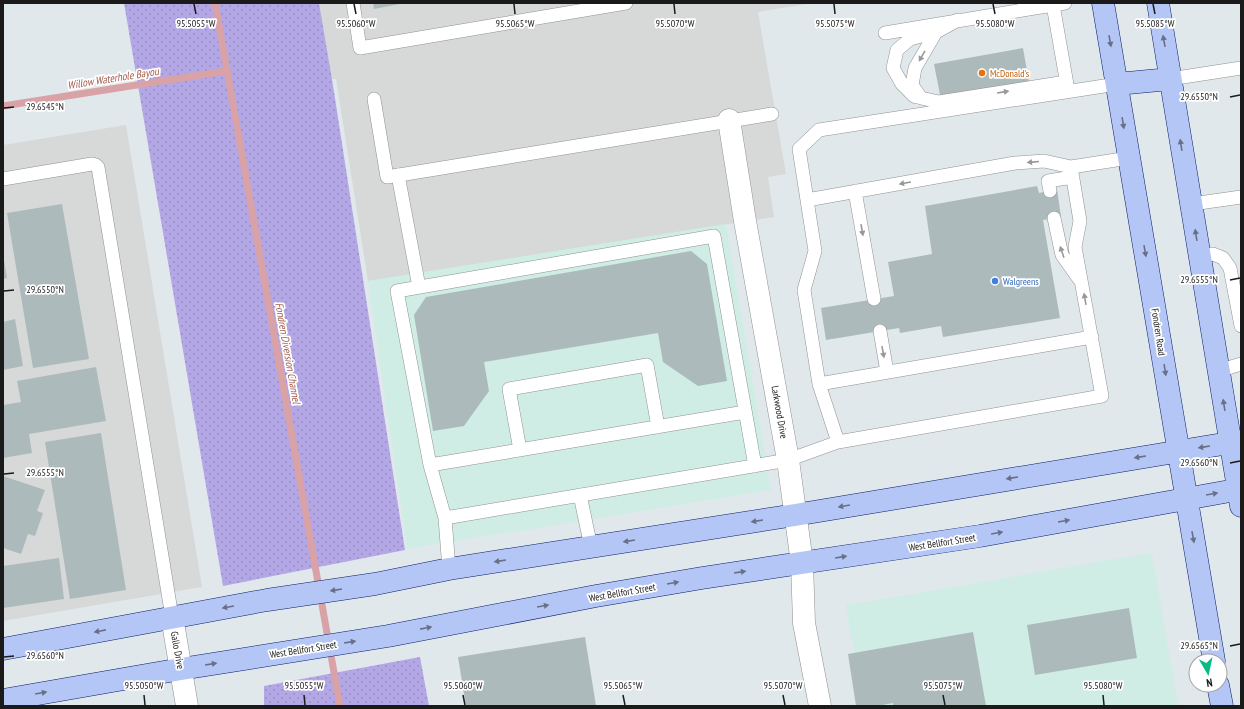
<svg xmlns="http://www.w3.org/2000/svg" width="1244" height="709" viewBox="0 0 1244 709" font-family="'PT Sans Narrow',sans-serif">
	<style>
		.residential { fill: #d7d9d8 }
		.commercial { fill: #cfede4 }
		.grass { fill: url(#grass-dots) }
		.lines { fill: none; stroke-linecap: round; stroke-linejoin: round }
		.stream { stroke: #d8a2a7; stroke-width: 7 }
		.building { fill: #adbabc }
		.service-casing { stroke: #919191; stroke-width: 14 }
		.minor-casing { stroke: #919191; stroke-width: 23 }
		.secondary-casing { stroke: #091e6a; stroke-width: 23 }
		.service { stroke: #fff; stroke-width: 13 }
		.minor { stroke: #fff; stroke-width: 22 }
		.secondary { stroke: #b4c6f6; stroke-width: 22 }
		.oneway { fill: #677088 }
		.oneway2 { fill: #989898 }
		.ticks { fill: none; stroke: #1a1a1a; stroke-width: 1.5 }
		.food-dot { fill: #e8710a; stroke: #fff; stroke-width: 1.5 }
		.shop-dot { fill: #3f7fe0; stroke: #fff; stroke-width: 1.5 }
		.labels { text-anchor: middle; stroke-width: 3.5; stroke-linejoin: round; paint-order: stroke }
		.food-label { font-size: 10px; fill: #c56008; stroke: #fff; text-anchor: start }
		.shop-label { font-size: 10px; fill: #366cbe; stroke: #fff; text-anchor: start }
		.street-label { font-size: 10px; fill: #1a1a1a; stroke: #fff }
		.water-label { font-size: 11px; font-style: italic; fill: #a45d4d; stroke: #fff }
		.ticks-label { font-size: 10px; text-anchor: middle; fill: #1a1a1a; stroke: #fff; stroke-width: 3.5; stroke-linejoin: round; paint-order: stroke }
	</style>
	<defs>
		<pattern id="grass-dots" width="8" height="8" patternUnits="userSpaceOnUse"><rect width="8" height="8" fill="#b3a7e5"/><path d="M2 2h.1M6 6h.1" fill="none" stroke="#998fc4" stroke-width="1.8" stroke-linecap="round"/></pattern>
	</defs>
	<rect width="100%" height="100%" fill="#e0e8ec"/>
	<path class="residential" d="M 319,3 L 813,3 L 758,12 L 786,174 L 768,177 L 774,217 L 368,281 L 336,79 L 332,79 Z
		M 126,125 L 202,587 L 3,621 L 3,145 Z"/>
	<path class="commercial" d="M 726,224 L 771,490 L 407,549 L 368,281 Z
		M 1152,553 L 1178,706 L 863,706 L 846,605 Z"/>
	<path class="grass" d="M 124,3 L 319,3 L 332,79 L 405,550 L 223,586 Z
		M 420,657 L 429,706 L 264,706 L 264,686 Z"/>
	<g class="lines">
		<path class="stream" d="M 215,3 L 340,706
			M 3,106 L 226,71"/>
	</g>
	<path class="building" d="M 373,3 L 400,3 L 400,4 L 374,9 Z
		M 1023,48 L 1029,82 L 941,100 L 934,64 Z
		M 1037,186 L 1039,193 L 1057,189 L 1061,217 L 1043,220 L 1060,318 L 943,337 L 941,326 L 900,333 L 899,328 L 826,340 L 821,308 L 894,296 L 888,262 L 932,254 L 925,206 Z
		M 62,204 L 89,359 L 33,368 L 7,213 Z
		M 691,251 L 707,264 L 727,381 L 698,386 L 663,362 L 658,333 L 484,362 L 489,391 L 464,426 L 433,431 L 414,315 L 426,297 Z
		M 3,254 L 7,278 L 3,279 Z
		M 15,319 L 23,366 L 3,370 L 3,322 Z
		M 96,367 L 106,421 L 29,434 L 32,453 L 3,458 L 3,405 L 21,402 L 17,381 Z
		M 101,433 L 126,590 L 70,599 L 45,442 Z
		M 3,476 L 45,490 L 37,511 L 43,513 L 35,536 L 28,534 L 21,554 L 3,548 Z
		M 59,558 L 64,599 L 3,608 L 3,566 Z
		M 1129,608 L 1137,658 L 1035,675 L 1027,625 Z
		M 973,632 L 986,706 L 893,706 L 893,703 L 877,706 L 856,706 L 848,654 Z
		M 585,637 L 596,706 L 466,706 L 458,657 Z"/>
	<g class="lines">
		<g class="service-casing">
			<path id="service" d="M 353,3 L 360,48 L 626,3
				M 1053,5 L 1068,90
				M 958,20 L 936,32 L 915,68 L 912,85 L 921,98 L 939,102 L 1066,82
				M 885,33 L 1065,3
				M 1170,79 L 1241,68
				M 916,97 L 914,96 L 902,84 L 893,68 L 897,50 L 910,39 L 936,32
				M 374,99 L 387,177 L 772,114
				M 398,175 L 419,287
				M 3,179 L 92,164 L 96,165 L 98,167 L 172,617
				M 855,191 L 874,299
				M 1050,191 L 1048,181 L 1073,177
				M 807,200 L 1015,163 L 1044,161 L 1071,167 L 1129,158
				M 1192,204 L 1241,197
				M 1054,218 L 1062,255 L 1079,279
				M 1200,256 L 1213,254 L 1223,258 L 1230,268 L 1241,326
				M 880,331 L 887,372
				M 1218,371 L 1241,364
				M 819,384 L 1092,337
				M 838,442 L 819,384 L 804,290 L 815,251 L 799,149 L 819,130 L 1117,84
				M 520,450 L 509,389 L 647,365 L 658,427
				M 430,465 L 745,412
				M 580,495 L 591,547
				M 445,518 L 788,460 L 838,442 L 1102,396 L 1075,247 L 1080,221 L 1071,167
				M 449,569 L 445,518 L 430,465 L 397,291 L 714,236 L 755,466"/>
		</g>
		<g class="minor-casing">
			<path id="minor" d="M 729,120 L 745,221 L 788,460 L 802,563 L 804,623 L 820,706
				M 172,617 L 187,706"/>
		</g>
		<g class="secondary-casing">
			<path id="secondary" d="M 1103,3 L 1214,661
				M 1158,3 L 1241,506
				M 1117,84 L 1170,79
				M 3,649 L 267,600 L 375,584 L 449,569 L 795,515 L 1241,441
				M 1218,685 L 1222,706
				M 3,700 L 181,669 L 388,636 L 596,596 L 702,578 L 980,536 L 1241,489"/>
		</g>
		<use href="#service" class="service"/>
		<use href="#minor" class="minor"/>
		<use href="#secondary" class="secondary"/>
	</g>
	<defs><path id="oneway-solid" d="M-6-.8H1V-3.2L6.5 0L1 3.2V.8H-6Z"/></defs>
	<g class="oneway">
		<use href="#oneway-solid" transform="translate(1110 41) rotate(80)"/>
		<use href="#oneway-solid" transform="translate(1164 41) rotate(-100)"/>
		<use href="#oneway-solid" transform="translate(1123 123) rotate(81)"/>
		<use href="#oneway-solid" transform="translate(1181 145) rotate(-99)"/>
		<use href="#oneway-solid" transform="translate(1196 235) rotate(-99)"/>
		<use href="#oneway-solid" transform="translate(1145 251) rotate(80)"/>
		<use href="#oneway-solid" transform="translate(1165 370) rotate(81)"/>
		<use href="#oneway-solid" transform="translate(1224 405) rotate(-99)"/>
		<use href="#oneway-solid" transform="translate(1204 447) rotate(171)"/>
		<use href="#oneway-solid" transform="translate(1140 457) rotate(171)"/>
		<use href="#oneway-solid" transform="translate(1012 478) rotate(171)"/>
		<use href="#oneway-solid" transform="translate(1212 494) rotate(-10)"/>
		<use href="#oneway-solid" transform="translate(844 506) rotate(170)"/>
		<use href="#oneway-solid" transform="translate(757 521) rotate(171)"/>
		<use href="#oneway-solid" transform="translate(1064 521) rotate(-10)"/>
		<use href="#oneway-solid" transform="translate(997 533) rotate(-10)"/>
		<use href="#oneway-solid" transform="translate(1193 537) rotate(80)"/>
		<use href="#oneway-solid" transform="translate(629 541) rotate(171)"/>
		<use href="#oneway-solid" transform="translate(841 557) rotate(-9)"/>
		<use href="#oneway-solid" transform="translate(500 561) rotate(171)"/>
		<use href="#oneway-solid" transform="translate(740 572) rotate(-9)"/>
		<use href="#oneway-solid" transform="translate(673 583) rotate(-10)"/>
		<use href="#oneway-solid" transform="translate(336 590) rotate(171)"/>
		<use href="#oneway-solid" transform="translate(543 606) rotate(-10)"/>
		<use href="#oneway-solid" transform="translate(228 607) rotate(170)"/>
		<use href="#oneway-solid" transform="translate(426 628) rotate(-11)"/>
		<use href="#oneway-solid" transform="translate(100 631) rotate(169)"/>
		<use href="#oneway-solid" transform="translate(350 642) rotate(-9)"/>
		<use href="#oneway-solid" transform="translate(211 664) rotate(-9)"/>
		<use href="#oneway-solid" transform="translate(41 693) rotate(-10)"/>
	</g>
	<g class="oneway2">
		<use href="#oneway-solid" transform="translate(922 56) rotate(120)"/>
		<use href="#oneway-solid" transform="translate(1003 92) rotate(-9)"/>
		<use href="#oneway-solid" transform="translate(1033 162) rotate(175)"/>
		<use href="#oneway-solid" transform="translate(905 183) rotate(170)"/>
		<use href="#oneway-solid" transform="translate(862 230) rotate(80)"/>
		<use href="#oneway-solid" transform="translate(1062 252) rotate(-109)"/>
		<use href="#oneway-solid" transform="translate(1085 299) rotate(-100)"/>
		<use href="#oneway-solid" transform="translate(883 352) rotate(80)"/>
	</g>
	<path class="ticks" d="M 194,4 L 196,14M 354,4 L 356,14M 514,4 L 515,14M 674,4 L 675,14M 834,4 L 835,14M 993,4 L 995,14M 1153,4 L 1155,14M 1230,97 L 1240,95M 4,108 L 14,107M 1230,280 L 1240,278M 4,291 L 14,290M 1230,463 L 1240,461M 4,474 L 14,473M 1230,646 L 1240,644M 4,657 L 14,656M 144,695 L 145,705M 304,695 L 305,705M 463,695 L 465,705M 623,695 L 625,705M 783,695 L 785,705M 943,695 L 945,705M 1103,695 L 1104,705"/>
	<circle class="food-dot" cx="982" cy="73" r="4"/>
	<circle class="shop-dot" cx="995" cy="281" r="4"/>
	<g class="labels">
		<g class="food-label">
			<text x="990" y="77">McDonald's</text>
		</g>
		<g class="shop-label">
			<text x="1003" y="285">Walgreens</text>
		</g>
		<g class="street-label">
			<text transform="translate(1159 332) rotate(81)" y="4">Fondren Road</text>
			<text transform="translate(780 412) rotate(80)" y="4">Larkwood Drive</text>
			<text transform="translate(942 542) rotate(-9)" y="4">West Bellfort Street</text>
			<text transform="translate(622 592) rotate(-10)" y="4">West Bellfort Street</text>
			<text transform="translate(303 649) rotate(-9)" y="4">West Bellfort Street</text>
			<text transform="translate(178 650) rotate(80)" y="4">Gallo Drive</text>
		</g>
		<g class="water-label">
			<text transform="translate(113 78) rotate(-9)" y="4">Willow Waterhole Bayou</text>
			<text transform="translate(288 353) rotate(80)" y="4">Fondren Diversion Channel</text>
		</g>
	</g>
	<g class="ticks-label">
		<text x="1155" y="27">95.5085°W</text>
		<text x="196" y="27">95.5055°W</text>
		<text x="356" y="27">95.5060°W</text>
		<text x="515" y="27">95.5065°W</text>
		<text x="675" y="27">95.5070°W</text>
		<text x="835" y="27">95.5075°W</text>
		<text x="995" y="27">95.5080°W</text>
		<text x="1199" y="100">29.6550°N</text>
		<text x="45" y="110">29.6545°N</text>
		<text x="1199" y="283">29.6555°N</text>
		<text x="45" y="293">29.6550°N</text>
		<text x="1199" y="466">29.6560°N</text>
		<text x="45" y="476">29.6555°N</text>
		<text x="1199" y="649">29.6565°N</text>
		<text x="45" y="659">29.6560°N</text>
		<text x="144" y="689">95.5050°W</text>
		<text x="304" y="689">95.5055°W</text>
		<text x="463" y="689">95.5060°W</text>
		<text x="623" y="689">95.5065°W</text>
		<text x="783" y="689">95.5070°W</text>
		<text x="943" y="689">95.5075°W</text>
		<text x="1103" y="689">95.5080°W</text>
	</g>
	<rect width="1244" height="709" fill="none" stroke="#1a1a1a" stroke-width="8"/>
	<g transform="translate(1208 673) rotate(171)"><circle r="19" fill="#ffffff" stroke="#a3a3a3"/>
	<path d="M0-3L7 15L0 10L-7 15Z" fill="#09bc83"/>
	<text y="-6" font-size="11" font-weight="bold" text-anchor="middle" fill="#1a1a1a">N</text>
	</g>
</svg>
